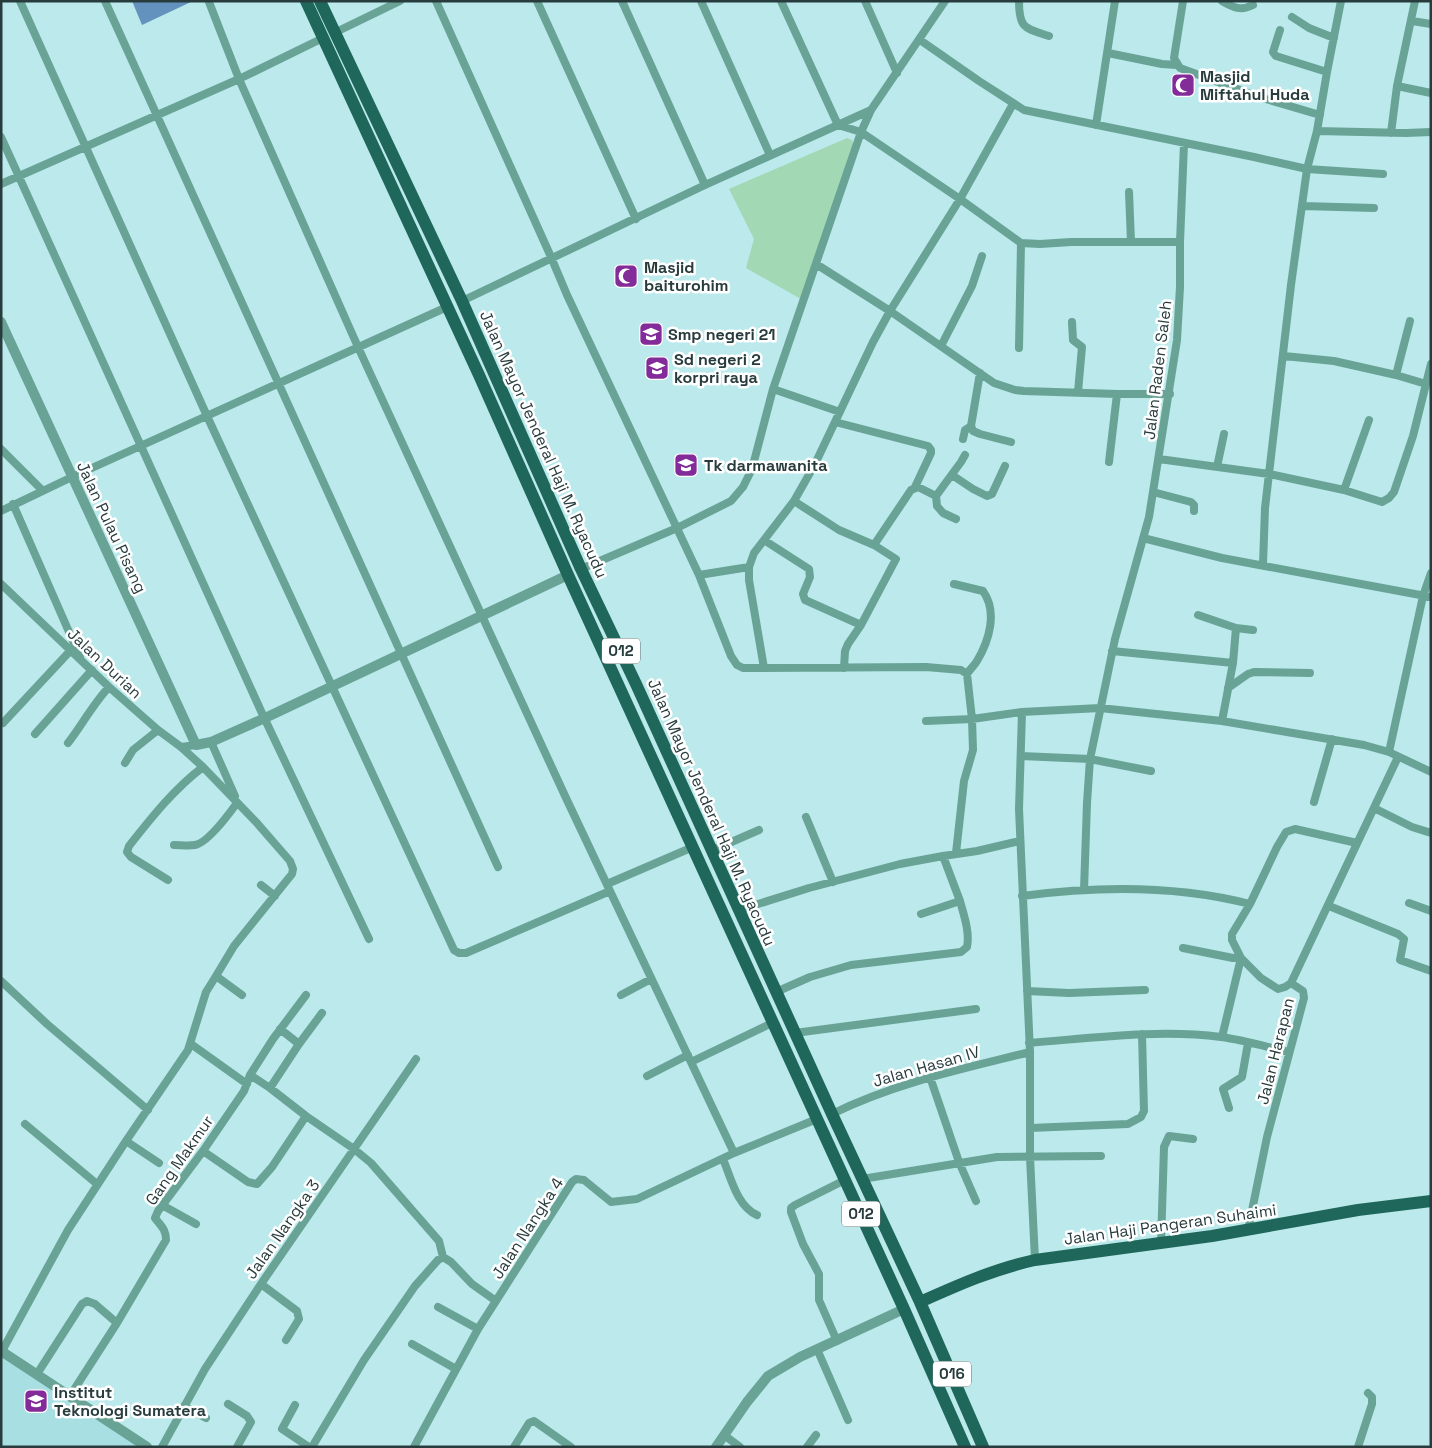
<svg xmlns="http://www.w3.org/2000/svg" width="1432" height="1448" viewBox="0 0 1432 1448" font-family="'Space Grotesk',sans-serif">
	<style>
		.built { fill: #a7dfe3 }
		.green { fill: #a2d8b4 }
		.water { fill: #6492be }
		.lines { fill: none; stroke-linecap: round; stroke-linejoin: round }
		.minor { stroke: #68a396; stroke-width: 8 }
		.tertiary { stroke: #68a396; stroke-width: 10 }
		.primary { stroke: #1f675a; stroke-width: 12 }
		.labels { text-anchor: middle; stroke-width: 5; stroke-linejoin: round; paint-order: stroke }
		.shield { fill: #fff; stroke: #697677; stroke-width: 1 }
		.shield-label { font-size: 15px; font-weight: bold; fill: #293c3d }
		.poi-label { font-size: 16px; font-weight: bold; fill: #293c3d; stroke: #fff; text-anchor: start }
		.street-label { font-size: 16px; fill: #293c3d; stroke: #fff }
	</style>
	<rect width="100%" height="100%" fill="#bbe9ec"/>
	<path class="built" d="M 1,1356 L 140,1447 L 1,1447 Z"/>
	<path class="green" d="M 847,138 L 852,140 L 854,146 L 801,299 L 746,268 L 754,239 L 729,189 Z"/>
	<path class="water" d="M 132,1 L 193,1 L 142,25 Z"/>
	<g class="lines">
		<path class="minor" d="M 20,1 L 207,416 L 454,950 L 459,953 L 466,953 L 610,891
			M 105,1 L 498,867
			M 436,1 L 551,257 L 567,295 L 699,575 L 731,656 L 737,665 L 743,668 L 926,667 L 961,670 L 967,674 L 972,719 L 973,750 L 964,781 L 956,853
			M 537,1 L 636,219
			M 622,1 L 705,185
			M 701,1 L 770,155
			M 781,1 L 838,125 L 861,132 L 960,199 L 1021,243 L 1040,244 L 1071,242 L 1180,242
			M 865,1 L 897,73
			M 1019,1 C 1019,29 1025,28 1049,36
			M 1183,1 L 1174,58 L 1180,68 L 1259,97 L 1320,115
			M 1222,1 C 1234,8 1241,11 1253,5
			M 209,2 L 239,79 L 358,347 L 566,798 L 734,1153
			M 1292,17 L 1309,28 L 1334,38
			M 1412,21 L 1431,24
			M 1280,30 L 1273,52 L 1276,56 L 1327,72
			M 334,33 L 400,1
			M 920,40 L 979,81 L 1024,110 L 1254,157 L 1307,169 L 1383,174
			M 1108,53 L 1162,64 L 1177,65
			M 1397,86 L 1431,93
			M 1096,125 L 1115,1
			M 1317,131 L 1327,72 L 1341,1
			M 1391,133 L 1397,86 L 1415,1
			M 1,137 L 261,711 L 369,939
			M 1,184 L 239,79 L 323,38
			M 1129,192 L 1131,242
			M 1302,206 L 1374,208
			M 816,264 L 890,311 L 994,383 L 1015,390 L 1024,391 L 1117,394 L 1170,394
			M 462,301 L 705,185 L 871,110
			M 1072,322 L 1073,340 L 1082,347 L 1078,392
			M 941,346 L 972,286 L 982,256
			M 1019,348 L 1021,243
			M 1284,356 L 1334,361 L 1396,375 L 1410,321
			M 1396,375 L 1426,384
			M 773,389 L 840,412
			M 835,422 L 928,446 L 931,450 L 931,453 L 915,487
			M 971,426 L 973,431 L 980,434 L 1011,442
			M 963,439 L 965,430 L 971,426 L 980,373
			M 1,449 L 42,490
			M 1159,459 L 1269,474 L 1344,490 L 1382,502 L 1389,498 L 1394,492 L 1413,436 L 1431,364
			M 1109,462 L 1117,394
			M 1217,467 L 1224,434
			M 952,475 L 973,489 L 987,496 L 992,494 L 1005,466
			M 1344,490 L 1369,420
			M 1153,492 L 1191,502 L 1194,505 L 1194,511
			M 936,496 L 937,506 L 943,513 L 956,519
			M 794,501 L 839,530 L 874,545 L 896,559 L 861,625 L 848,644 L 845,651 L 844,668
			M 13,504 L 80,657
			M 1,511 L 72,477 L 447,307
			M 1143,538 L 1222,558 L 1431,597
			M 764,540 L 809,569 L 810,577 L 803,594 L 805,600 L 861,625
			M 874,545 L 911,490 L 918,487 L 936,496 L 961,462 L 965,455
			M 1263,565 L 1265,508 L 1291,285 L 1307,169 L 1317,131 L 1406,133 L 1431,132
			M 581,569 L 677,528 L 731,501 L 743,487 L 752,469 L 773,389 L 861,132 L 871,110 L 945,1
			M 699,575 L 749,567
			M 1,584 L 109,687 L 158,730 L 181,747 L 196,745
			M 954,584 L 983,591 C 998,612 989,641 977,661 C 974,666 970,669 967,674
			M 1198,615 L 1236,628
			M 1112,651 L 1233,663 L 1222,721
			M 1233,663 L 1236,628 L 1253,630
			M 764,668 L 749,580 L 749,567 L 754,553 L 794,501 L 815,464 L 873,342 L 890,311 L 960,199 L 1013,104
			M 1228,688 L 1248,674 L 1254,672 L 1310,673
			M 1022,712 L 1019,809 L 1030,1052 L 1030,1157 L 1035,1260
			M 926,721 L 972,719 L 1022,712 L 1100,708 L 1222,721 L 1364,745 L 1389,752 L 1431,772
			M 3,723 L 71,650
			M 35,734 L 92,670
			M 211,742 L 235,796
			M 68,743 C 82,725 93,704 109,687
			M 1389,752 L 1423,596 L 1431,573
			M 1021,756 L 1090,759 L 1151,771
			M 125,763 L 133,750 L 158,730
			M 1314,802 L 1332,739
			M 1374,808 L 1412,827 L 1431,833
			M 806,817 L 833,882
			M 174,845 C 181,845 188,846 195,845 C 208,843 229,814 237,803
			M 713,850 L 759,830
			M 943,856 L 977,851 L 1020,841
			M 168,880 L 131,857 L 127,852 L 129,846 C 152,817 174,789 203,767
			M 607,884 L 693,847
			M 261,885 L 275,896
			M 1084,890 L 1087,803 L 1090,759 L 1115,639 L 1149,517 L 1177,340 L 1180,287 L 1180,242 L 1184,144
			M 1022,896 C 1097,886 1176,885 1250,904 L 1232,934 L 1232,940 L 1241,958 L 1222,1037
			M 1409,903 L 1431,911
			M 1250,904 L 1277,847 L 1286,832 L 1295,829 L 1357,843
			M 1329,906 L 1398,934 L 1404,939 L 1400,960 L 1431,971
			M 739,910 L 809,888 L 900,864 L 943,856 L 960,901 L 921,914
			M 1183,948 L 1233,958 L 1241,958 L 1261,978 L 1278,989 L 1285,987 L 1291,983
			M 216,976 L 242,995
			M 1,981 L 47,1024 L 148,1110
			M 1027,991 L 1069,993 L 1145,990
			M 776,992 L 810,977 L 851,965 L 961,952 L 967,947 C 970,932 964,916 960,901
			M 621,995 L 651,979
			M 280,1029 L 299,1044
			M 795,1033 L 976,1009
			M 1029,1043 C 1093,1038 1158,1029 1221,1037 C 1244,1040 1267,1047 1289,1052
			M 191,1044 L 247,1084
			M 691,1062 L 772,1023
			M 250,1075 L 270,1088 L 306,1116 L 354,1149 L 371,1163 L 439,1241 L 443,1257
			M 647,1076 L 688,1055
			M 930,1077 L 959,1162 L 976,1201
			M 270,1088 L 299,1044 L 322,1013
			M 1229,1108 L 1223,1089 L 1242,1077 L 1248,1043
			M 832,1114 C 895,1083 962,1069 1030,1052
			M 25,1124 L 97,1184
			M 1030,1128 L 1128,1124 L 1141,1117 L 1144,1111 L 1142,1034
			M 126,1141 L 159,1163
			M 203,1151 L 248,1182 L 257,1184 L 272,1167 L 306,1116
			M 723,1159 C 731,1178 737,1206 757,1215
			M 862,1179 L 997,1157 L 1101,1156
			M 162,1205 L 196,1224
			M 1248,1230 L 1267,1137 L 1304,998 L 1303,991 L 1291,983 L 1398,757
			M 1161,1243 L 1164,1147 L 1169,1136 L 1193,1139
			M 261,1284 L 297,1311 L 299,1319 L 286,1340
			M 438,1307 L 478,1329
			M 837,1341 L 819,1300 L 819,1274 L 803,1244 L 791,1212 L 791,1208 L 795,1205 L 845,1180
			M 412,1344 L 456,1369
			M 817,1349 L 848,1420
			M 2,1351 L 68,1230 L 126,1141 L 188,1050 L 206,992 L 216,976 L 234,946 L 292,874 L 293,869 L 290,861 L 257,823 L 203,767 L 181,747
			M 37,1374 L 82,1304 L 87,1301 L 95,1304 L 117,1323
			M 70,1396 L 117,1323 L 166,1240 C 166,1229 161,1226 155,1218 L 158,1211 L 203,1151 L 244,1091 L 250,1075 L 273,1039 L 306,995
			M 228,1404 L 247,1416 L 251,1422 L 237,1447
			M 295,1405 L 282,1429 L 309,1447
			M 184,1406 L 206,1418
			M 724,1435 L 740,1447
			M 162,1447 L 205,1369 L 261,1284 L 416,1059
			M 312,1447 L 364,1360 L 415,1286 L 438,1260 L 443,1257 L 451,1262 L 472,1284 L 496,1301
			M 414,1447 L 478,1329 L 572,1182 L 576,1179 L 584,1180 L 611,1202 L 637,1199 L 734,1153 L 817,1119
			M 514,1447 L 529,1423 L 534,1421 L 571,1447
			M 807,1447 L 816,1435
			M 1358,1447 L 1372,1404 L 1372,1397 L 1368,1393"/>
		<path class="tertiary" d="M 1,322 L 196,745 L 211,742 L 265,718 L 568,575
			M 1,1351 L 147,1447
			M 716,1447 L 747,1402 L 768,1376 L 800,1357 L 904,1309"/>
		<path class="primary" d="M 306,1 L 479,375 L 568,575 L 904,1309 L 965,1447
			M 320,1 L 462,301 L 581,569 L 636,684 L 832,1114 L 920,1302 L 983,1447
			M 920,1302 C 958,1285 994,1269 1035,1260 L 1212,1236 L 1358,1210 L 1431,1201"/>
	</g>
	<defs>
		<g id="mosque-square" transform="scale(1.25)"><rect x="-9" y="-9" width="18" height="18" rx="4" fill="#822b99" stroke="#fff"/><path d="M3.5-4.9A6 6 0 1 0 3.5 4.9A5 5 0 1 1 3.5-4.9Z" fill="#fff"/></g>
		<g id="school-square" transform="scale(1.25)"><rect x="-9" y="-9" width="18" height="18" rx="4" fill="#822b99" stroke="#fff"/><path d="M0-5L7-2L0 1L-7-2ZM-4 1L0 2.5L4 1V4Q0 6-4 4Z" fill="#fff"/></g>
		<g id="university-square" transform="scale(1.25)"><rect x="-9" y="-9" width="18" height="18" rx="4" fill="#822b99" stroke="#fff"/><path d="M0-5L7-2L0 1L-7-2ZM-4 1L0 2.5L4 1V4Q0 6-4 4Z" fill="#fff"/></g>
	</defs>
	<g fill-rule="evenodd">
		<use href="#mosque-square" x="1183" y="85"/>
		<use href="#mosque-square" x="626" y="276"/>
		<use href="#school-square" x="651" y="334"/>
		<use href="#school-square" x="657" y="368"/>
		<use href="#school-square" x="686" y="465"/>
		<use href="#university-square" x="36" y="1401"/>
	</g>
	<g class="labels">
		<g class="shield">
			<rect x="602" y="638.5" width="38" height="25" rx="4"/>
			<rect x="842" y="1201.5" width="38" height="25" rx="4"/>
			<rect x="933" y="1361.5" width="38" height="25" rx="4"/>
		</g>
		<g class="shield-label">
			<text x="621" y="656">012</text>
			<text x="861" y="1219">012</text>
			<text x="952" y="1379">016</text>
		</g>
		<g class="poi-label">
			<text x="1200" y="82">Masjid<tspan x="1200" dy="18">Miftahul Huda</tspan></text>
			<text x="644" y="273">Masjid<tspan x="644" dy="18">baiturohim</tspan></text>
			<text x="668" y="340">Smp negeri 21</text>
			<text x="674" y="365">Sd negeri 2<tspan x="674" dy="18">korpri raya</tspan></text>
			<text x="704" y="471">Tk darmawanita</text>
			<text x="54" y="1398">Institut<tspan x="54" dy="18">Teknologi Sumatera</tspan></text>
		</g>
		<g class="street-label">
			<text transform="translate(1157 370) rotate(-83)" y="6">Jalan Raden Saleh</text>
			<text transform="translate(544 444) rotate(66)" y="6">Jalan Mayor Jenderal Haji M. Ryacudu</text>
			<text transform="translate(112 527) rotate(65)" y="6">Jalan Pulau Pisang</text>
			<text transform="translate(105 663) rotate(43)" y="6">Jalan Durian</text>
			<text transform="translate(712 812) rotate(66)" y="6">Jalan Mayor Jenderal Haji M. Ryacudu</text>
			<text transform="translate(1275 1051) rotate(-76)" y="6">Jalan Harapan</text>
			<text transform="translate(926 1066) rotate(-16)" y="6">Jalan Hasan IV</text>
			<text transform="translate(179 1160) rotate(-55)" y="6">Gang Makmur</text>
			<text transform="translate(1170 1224) rotate(-8)" y="6">Jalan Haji Pangeran Suhaimi</text>
			<text transform="translate(527 1228) rotate(-57)" y="6">Jalan Nangka 4</text>
			<text transform="translate(282 1229) rotate(-55)" y="6">Jalan Nangka 3</text>
		</g>
	</g>
	<rect width="1432" height="1448" fill="none" stroke="#293c3d" stroke-width="5"/>
</svg>
